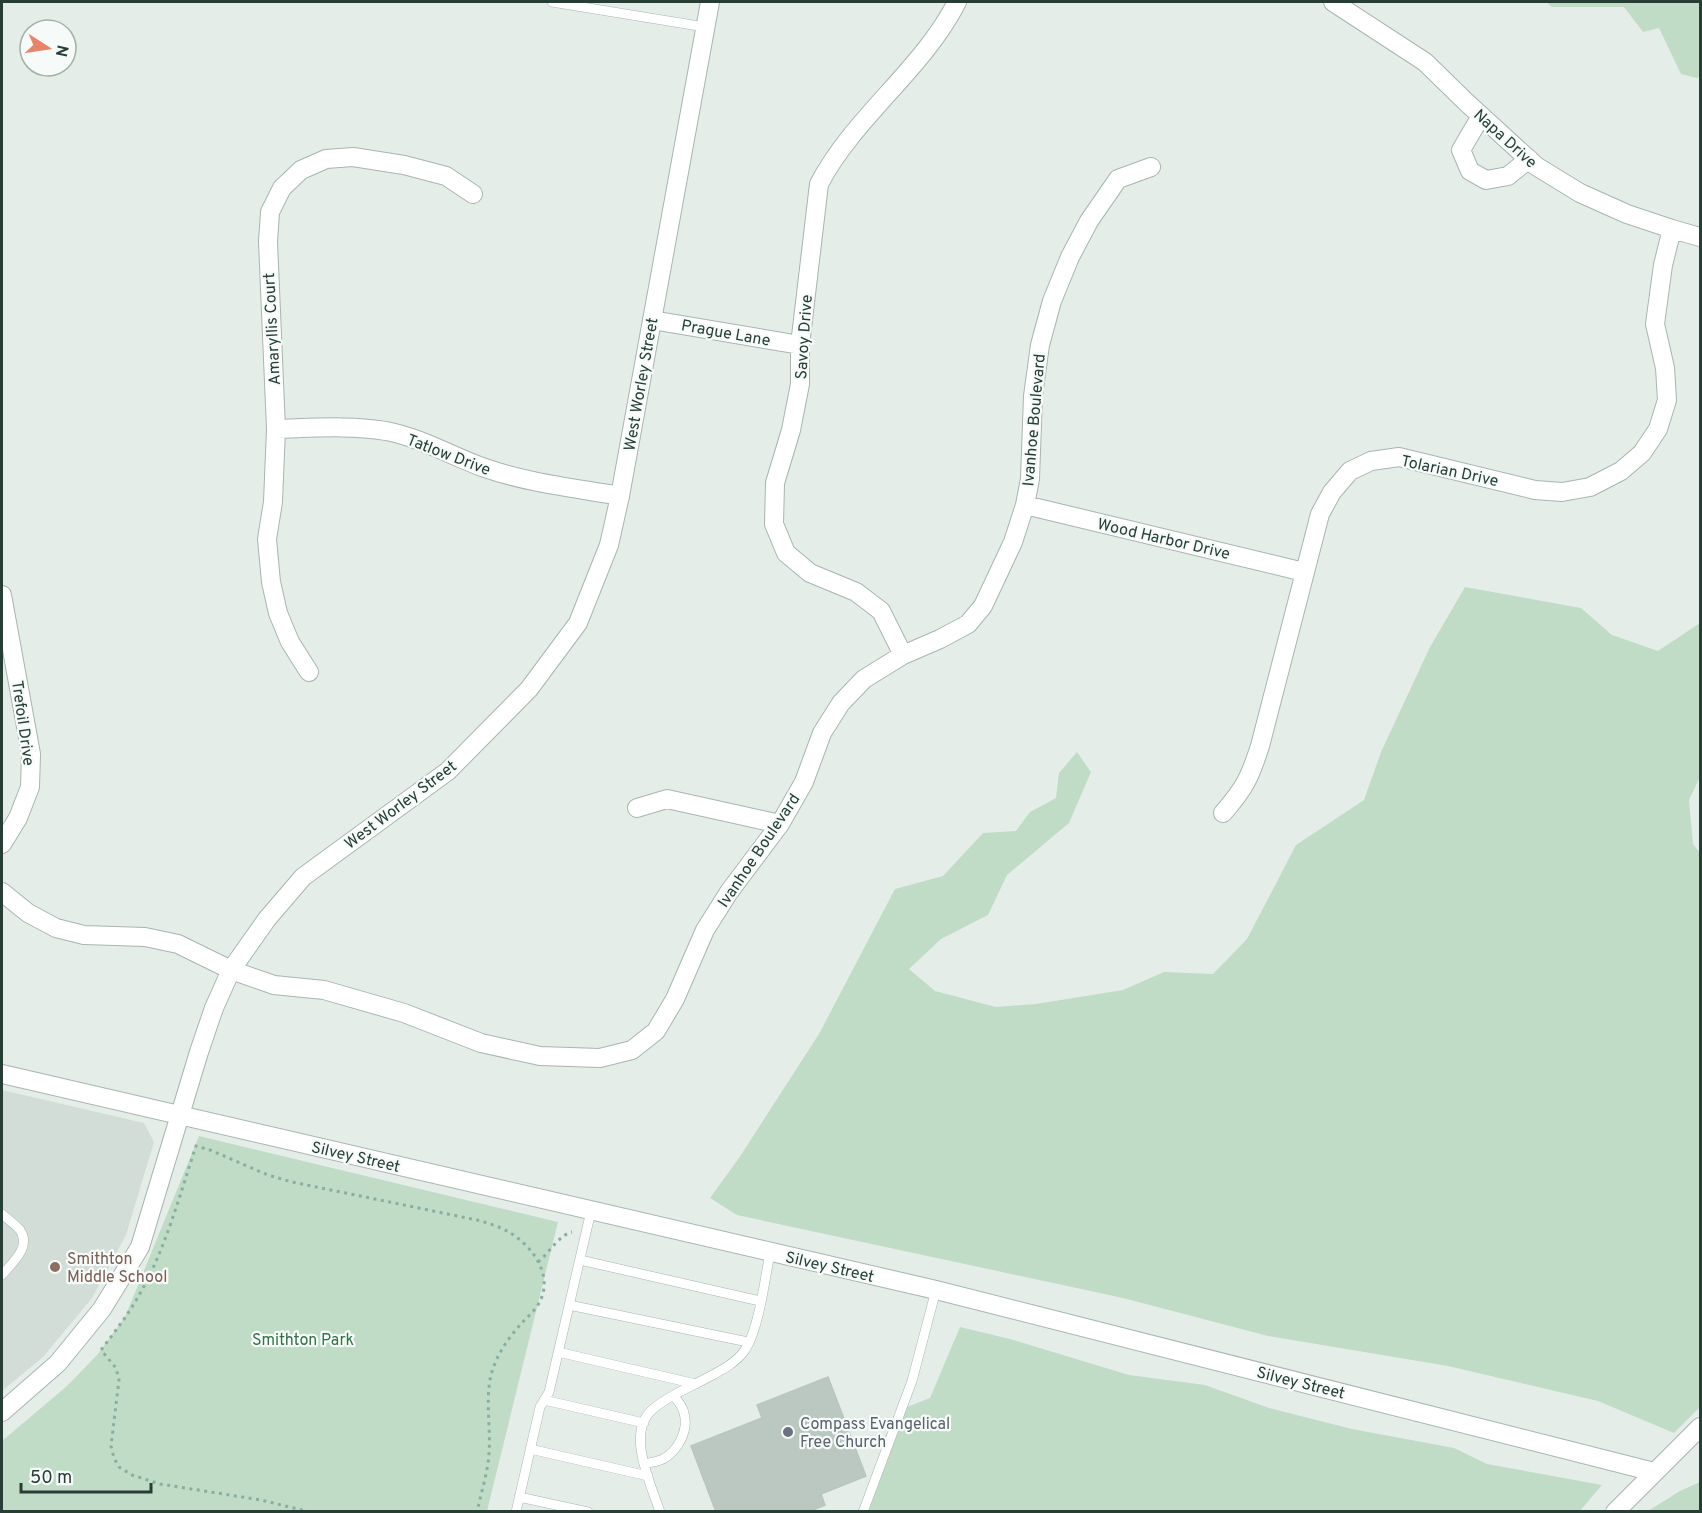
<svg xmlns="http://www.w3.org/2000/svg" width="1702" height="1513" viewBox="0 0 1702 1513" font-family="Overpass,sans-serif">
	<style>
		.built { fill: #d3ddd8 }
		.green { fill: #c0dcc7 }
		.building { fill: #bbc8c2; stroke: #b8c6c0; stroke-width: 1.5 }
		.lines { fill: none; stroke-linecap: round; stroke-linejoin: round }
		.service-casing { stroke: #a8b5b0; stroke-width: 10 }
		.minor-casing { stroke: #a8b5b0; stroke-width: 20 }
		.tertiary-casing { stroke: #a8b5b0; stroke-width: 20 }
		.path { stroke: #89aea1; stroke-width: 3; stroke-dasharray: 3 4.5; stroke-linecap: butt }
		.service { stroke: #fff; stroke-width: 9 }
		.minor { stroke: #fff; stroke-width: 18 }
		.tertiary { stroke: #fff; stroke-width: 18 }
		.education-dot { fill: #8d6e63; stroke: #f6faf8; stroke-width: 2 }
		.worship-dot { fill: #6b7280; stroke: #f6faf8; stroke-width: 2 }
		.labels { text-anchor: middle; stroke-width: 4.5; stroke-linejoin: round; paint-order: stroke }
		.street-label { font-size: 16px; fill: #263e36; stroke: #f6faf8 }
		.education-label { font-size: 16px; fill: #785e54; stroke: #f6faf8; text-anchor: start }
		.park-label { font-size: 16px; fill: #337149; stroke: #f6faf8 }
		.worship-label { font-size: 16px; fill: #5b616d; stroke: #f6faf8; text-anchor: start }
	</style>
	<rect width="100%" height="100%" fill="#e5ede9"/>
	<path class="built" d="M 2,1090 L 144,1123 L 154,1142 L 126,1235 L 92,1298 L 43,1357 L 2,1391 Z"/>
	<path class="green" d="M 1546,2 L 1700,2 L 1700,76 L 1697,78 L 1681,74 L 1659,28 L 1643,32 L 1624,7 L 1552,7 Z
		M 1465,587 L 1581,608 L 1612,635 L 1658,651 L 1700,623 L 1700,777 L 1689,800 L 1693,844 L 1700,853 L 1700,1407 L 1674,1433 L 1598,1401 L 1448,1366 L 1268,1336 L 1123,1298 L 737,1215 L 710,1198 L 739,1158 L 819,1034 L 895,889 L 943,876 L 983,833 L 1016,831 L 1030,812 L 1056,798 L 1059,773 L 1077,752 L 1091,772 L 1069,823 L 1007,875 L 988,915 L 941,939 L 909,969 L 935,991 L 996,1007 L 1036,1004 L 1123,990 L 1164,972 L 1213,974 L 1247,939 L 1296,845 L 1364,800 L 1381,752 L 1430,647 Z
		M 199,1136 L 558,1222 L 487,1511 L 2,1511 L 2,1441 L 67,1386 L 97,1355 L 125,1317 Z
		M 960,1327 L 1010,1339 L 1129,1375 L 1205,1385 L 1269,1408 L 1352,1429 L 1454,1448 L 1487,1464 L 1602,1485 L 1579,1512 L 856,1512 L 879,1481 L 882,1442 L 902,1409 L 930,1398 Z
		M 1700,1482 L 1700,1511 L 1648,1511 L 1680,1491 Z"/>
	<path class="building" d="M 828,1377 L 866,1476 L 821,1494 L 825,1505 L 808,1512 L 716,1512 L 691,1446 L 762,1418 L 757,1405 Z"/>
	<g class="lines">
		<g class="service-casing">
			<path id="service" d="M 552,2 L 705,27
				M 2,1214 C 7,1219 15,1224 20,1230 C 32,1247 11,1264 2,1275
				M 580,1260 L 760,1301
				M 569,1305 L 748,1342
				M 558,1352 L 696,1384
				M 544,1400 L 644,1423
				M 530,1449 L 648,1476
				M 644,1464 C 651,1462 657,1462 663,1459 C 678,1451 689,1430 684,1413 C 683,1407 678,1401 674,1396
				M 519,1497 L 588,1512
				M 516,1512 L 540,1407 L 549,1392 L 591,1211
				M 660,1512 C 651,1484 625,1432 653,1409 C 668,1396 688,1388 705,1379 C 720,1371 735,1364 745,1350 C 759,1329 765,1278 770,1253
				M 863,1512 L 912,1381 L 936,1290"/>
		</g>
		<g class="minor-casing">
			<path id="minor" d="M 1333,2 L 1425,62 L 1466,102 L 1536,166 L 1580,193 L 1627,214 L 1672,229 L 1700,237
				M 1481,116 L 1461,150 L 1470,171 L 1486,180 L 1508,176 L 1529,159
				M 652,320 L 800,345
				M 276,429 C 313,428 349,425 386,431 C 422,438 451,456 485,468 C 528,483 575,488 620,496
				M 1025,505 L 1304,572
				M 2,595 L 31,754 L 30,787 L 18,818 L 2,844
				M 903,655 L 881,611 L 856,592 L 810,573 L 786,553 L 774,524 L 775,483 L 791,430 L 800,384 L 800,345 L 819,184 C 854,117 923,69 957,2
				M 309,672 L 290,642 L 278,613 L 271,582 L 267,539 L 273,502 L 276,429 L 268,242 L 270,212 L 282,188 L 301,170 L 326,159 L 353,157 L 404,165 L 446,176 L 473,194
				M 637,808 L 667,799 L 780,824
				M 1223,813 C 1245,788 1250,777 1260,746 L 1320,514 L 1332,492 L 1350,471 L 1371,461 L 1399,457 L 1535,490 L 1562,492 L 1590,487 L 1621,471 L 1642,453 L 1658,429 L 1667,400 L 1665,368 L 1655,324 L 1663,265 L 1672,229
				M 2,892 L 28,913 L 56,928 L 84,935 L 145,937 L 178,944 L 231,970 L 274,985 L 324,990 L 404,1013 L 481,1043 L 540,1056 L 600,1058 L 632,1050 L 656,1031 L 675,999 L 705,930 L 729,892 L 780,824 L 804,782 L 822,733 L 841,703 L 864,679 L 903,655 L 940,639 L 968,624 L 983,606 L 1013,542 L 1025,505 L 1030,479 L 1033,396 L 1040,345 L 1052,301 L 1070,257 L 1089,221 L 1118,179 L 1151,167"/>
		</g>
		<g class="tertiary-casing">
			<path id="tertiary" d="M 2,1074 L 936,1290 L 1654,1472
				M 2,1412 L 58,1363 L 102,1309 L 140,1247 L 199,1052 L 214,1008 L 231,970 L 267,919 L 303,877 L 448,771 L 529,689 L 578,623 L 609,545 L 620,496 L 710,2
				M 1615,1512 L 1700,1427"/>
		</g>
		<path class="path" d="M 538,1262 C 550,1252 559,1235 572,1232
			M 310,1512 L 261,1500 L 160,1484 L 132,1475 L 119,1467 L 114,1458 L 111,1446 L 119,1380 L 116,1368 L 101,1350 C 114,1333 127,1316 138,1297 C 165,1251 179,1197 196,1146 L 210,1150 L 268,1175 L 292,1182 L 477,1220 C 487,1223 498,1226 507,1231 C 531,1244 555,1275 539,1303 C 535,1311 527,1317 521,1324 C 508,1338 496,1356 491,1375 C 485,1401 491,1427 489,1453 C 488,1472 481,1493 477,1512"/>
		<use href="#service" class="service"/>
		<use href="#minor" class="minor"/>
		<use href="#tertiary" class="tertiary"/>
	</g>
	<circle class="education-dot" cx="55" cy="1267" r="6"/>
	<circle class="worship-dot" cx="788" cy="1432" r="6"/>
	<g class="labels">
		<g class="street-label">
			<text transform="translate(1506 138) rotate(42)" y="6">Napa Drive</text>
			<text transform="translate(271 329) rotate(-93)" y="6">Amaryllis Court</text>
			<text transform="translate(726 332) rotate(10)" y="6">Prague Lane</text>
			<text transform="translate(803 337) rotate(-86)" y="6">Savoy Drive</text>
			<text transform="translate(640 384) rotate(-80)" y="6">West Worley Street</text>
			<text transform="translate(1033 420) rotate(-85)" y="6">Ivanhoe Boulevard</text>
			<text transform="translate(449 454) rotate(21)" y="6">Tatlow Drive</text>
			<text transform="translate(1450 470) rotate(12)" y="6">Tolarian Drive</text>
			<text transform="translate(1164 538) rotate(13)" y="6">Wood Harbor Drive</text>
			<text transform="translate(24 723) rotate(82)" y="6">Trefoil Drive</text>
			<text transform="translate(400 804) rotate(-37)" y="6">West Worley Street</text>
			<text transform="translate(758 850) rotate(-56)" y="6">Ivanhoe Boulevard</text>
			<text transform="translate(356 1156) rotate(13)" y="6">Silvey Street</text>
			<text transform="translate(830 1266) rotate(13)" y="6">Silvey Street</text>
			<text transform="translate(1301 1382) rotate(14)" y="6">Silvey Street</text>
		</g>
		<g class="education-label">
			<text x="67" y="1264">Smithton<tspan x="67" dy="18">Middle School</tspan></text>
		</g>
		<g class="park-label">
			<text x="303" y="1345">Smithton Park</text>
		</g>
		<g class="worship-label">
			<text x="800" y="1429">Compass Evangelical<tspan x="800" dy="18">Free Church</tspan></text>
		</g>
	</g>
	<rect width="1702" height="1513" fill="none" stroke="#263e36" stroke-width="6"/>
	<g transform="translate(48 48) rotate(102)"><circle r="28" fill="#f6faf8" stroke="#a3afaa" stroke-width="1.5"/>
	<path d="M0-4.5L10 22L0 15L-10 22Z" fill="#e6856b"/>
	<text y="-9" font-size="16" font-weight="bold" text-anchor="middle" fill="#263e36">N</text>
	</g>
	<path d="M21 1483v9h130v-9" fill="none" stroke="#263e36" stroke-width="3"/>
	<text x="30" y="1483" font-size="18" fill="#263e36" stroke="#f6faf8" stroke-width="4.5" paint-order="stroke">50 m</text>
</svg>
